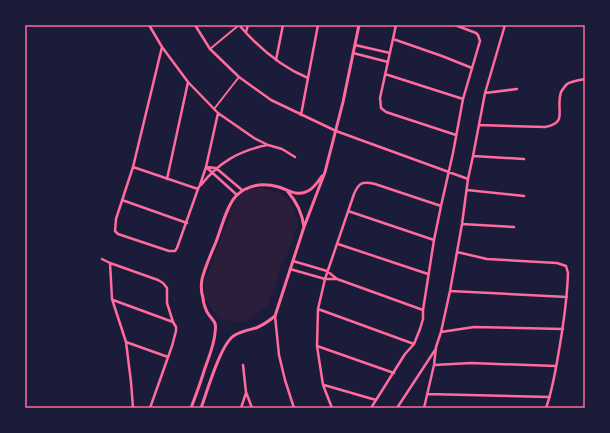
<svg xmlns="http://www.w3.org/2000/svg" width="610" height="433" viewBox="0 0 610 433" font-family="'IBM Plex Sans',sans-serif">
	<style>
		.green { fill: #2a1e3b }
		.lines { fill: none; stroke-linecap: round; stroke-linejoin: round }
		.pedestrian { stroke: #ff6b9d; stroke-width: 2 }
		.minor { stroke: #ff6b9d; stroke-width: 2.5 }
		.tertiary { stroke: #ff6b9d; stroke-width: 3 }
		.neatline { fill: none; stroke: #ff6b9d; stroke-width: 1.5 }
	</style>
	<rect width="100%" height="100%" fill="#1b1b3a"/>
	<path class="green" d="M 262,188 L 279,193 L 290,200 L 295,212 L 298,223 L 287,255 L 284,258 L 277,275 L 278,280 L 267,306 L 247,321 L 234,322 L 220,319 L 213,310 L 205,298 L 204,284 L 235,200 L 247,189 Z"/>
	<g class="lines">
		<path class="pedestrian" d="M 210,49 L 239,25
			M 214,109 L 239,77"/>
		<path class="minor" d="M 149,25 L 162,47 L 188,82 L 218,113 L 254,138 L 268,145 L 282,149 L 295,157
			M 195,25 L 210,49 L 239,77 L 271,100 L 336,131 L 468,179
			M 239,25 C 258,47 281,67 308,78
			M 396,25 L 380,98 L 381,108 L 386,112 L 456,135
			M 246,32 L 248,25
			M 393,39 L 442,56 L 472,68
			M 355,45 L 390,53
			M 162,47 L 133,167 L 116,219 L 115,231 L 118,234 L 169,251 L 175,251 L 177,248 L 198,189 L 200,185 L 206,167 L 218,113
			M 353,53 L 388,62
			M 276,60 L 283,25
			M 385,74 L 463,99
			M 485,93 L 517,89
			M 301,115 L 318,25
			M 479,125 L 545,127 C 569,123 555,109 561,92 C 563,89 564,87 567,84 C 572,81 579,80 585,79
			M 473,156 L 524,159
			M 133,167 L 198,189
			M 206,167 L 216,168 L 242,190
			M 206,167 L 237,195
			M 167,179 L 188,82
			M 201,185 C 219,162 239,151 267,145
			M 467,190 L 524,196
			M 122,200 L 187,223
			M 441,206 L 453,153 L 463,99 L 480,41 L 478,35 L 476,33 L 455,25
			M 348,211 L 434,240
			M 462,224 L 514,227
			M 338,244 L 428,274
			M 457,252 L 487,259 L 557,263 L 566,266 L 568,273 C 567,301 563,328 558,356 C 555,374 552,391 546,408
			M 102,259 L 110,263 L 158,280 L 163,283 L 167,288 L 167,303 L 173,322 L 176,327 L 176,331 L 172,346 L 150,408
			M 293,261 L 327,271 L 337,279 L 423,310
			M 110,263 L 112,299 L 126,342 L 131,382 L 133,408
			M 290,269 L 325,279 L 336,279
			M 450,291 L 567,297
			M 113,300 L 173,322
			M 318,309 L 414,344
			M 275,316 L 279,355 L 285,380 L 294,408
			M 441,332 L 474,327 L 563,329
			M 126,342 L 168,357
			M 317,346 L 394,373
			M 243,365 L 246,392 L 252,408
			M 434,365 L 471,363 L 556,366
			M 324,385 L 376,400
			M 427,394 L 550,397
			M 241,408 L 246,393
			M 332,408 L 323,385 L 317,346 L 318,309 L 325,279 L 354,194 C 359,182 363,181 375,184 L 441,206 L 434,240 L 423,310 L 423,319 L 420,329 L 414,344 L 405,354 L 371,408
			M 397,408 L 435,350
			M 424,408 L 434,365 L 436,347 L 441,332 L 450,291 L 462,224 L 468,179 L 473,156 L 485,93 L 505,25"/>
		<path class="tertiary" d="M 288,192 C 297,202 302,213 304,227
			M 191,408 C 196,395 201,381 205,368 C 209,357 214,345 215,333 C 217,320 213,322 207,312 C 205,307 203,303 203,298 C 201,292 201,285 202,279 C 205,267 211,254 216,242 C 221,229 227,205 236,196 C 248,184 264,183 279,187 C 288,190 297,197 308,191 C 314,188 318,182 322,176
			M 201,408 C 207,392 221,342 235,335 C 242,331 249,330 256,328 C 263,325 269,321 275,316 L 304,227 L 325,172 L 343,102 L 359,25"/>
	</g>
	<rect width="610" height="433" fill="none" stroke="#1b1b3a" stroke-width="52"/>
	<rect x="26" y="26" width="558" height="381" class="neatline"/>
</svg>
